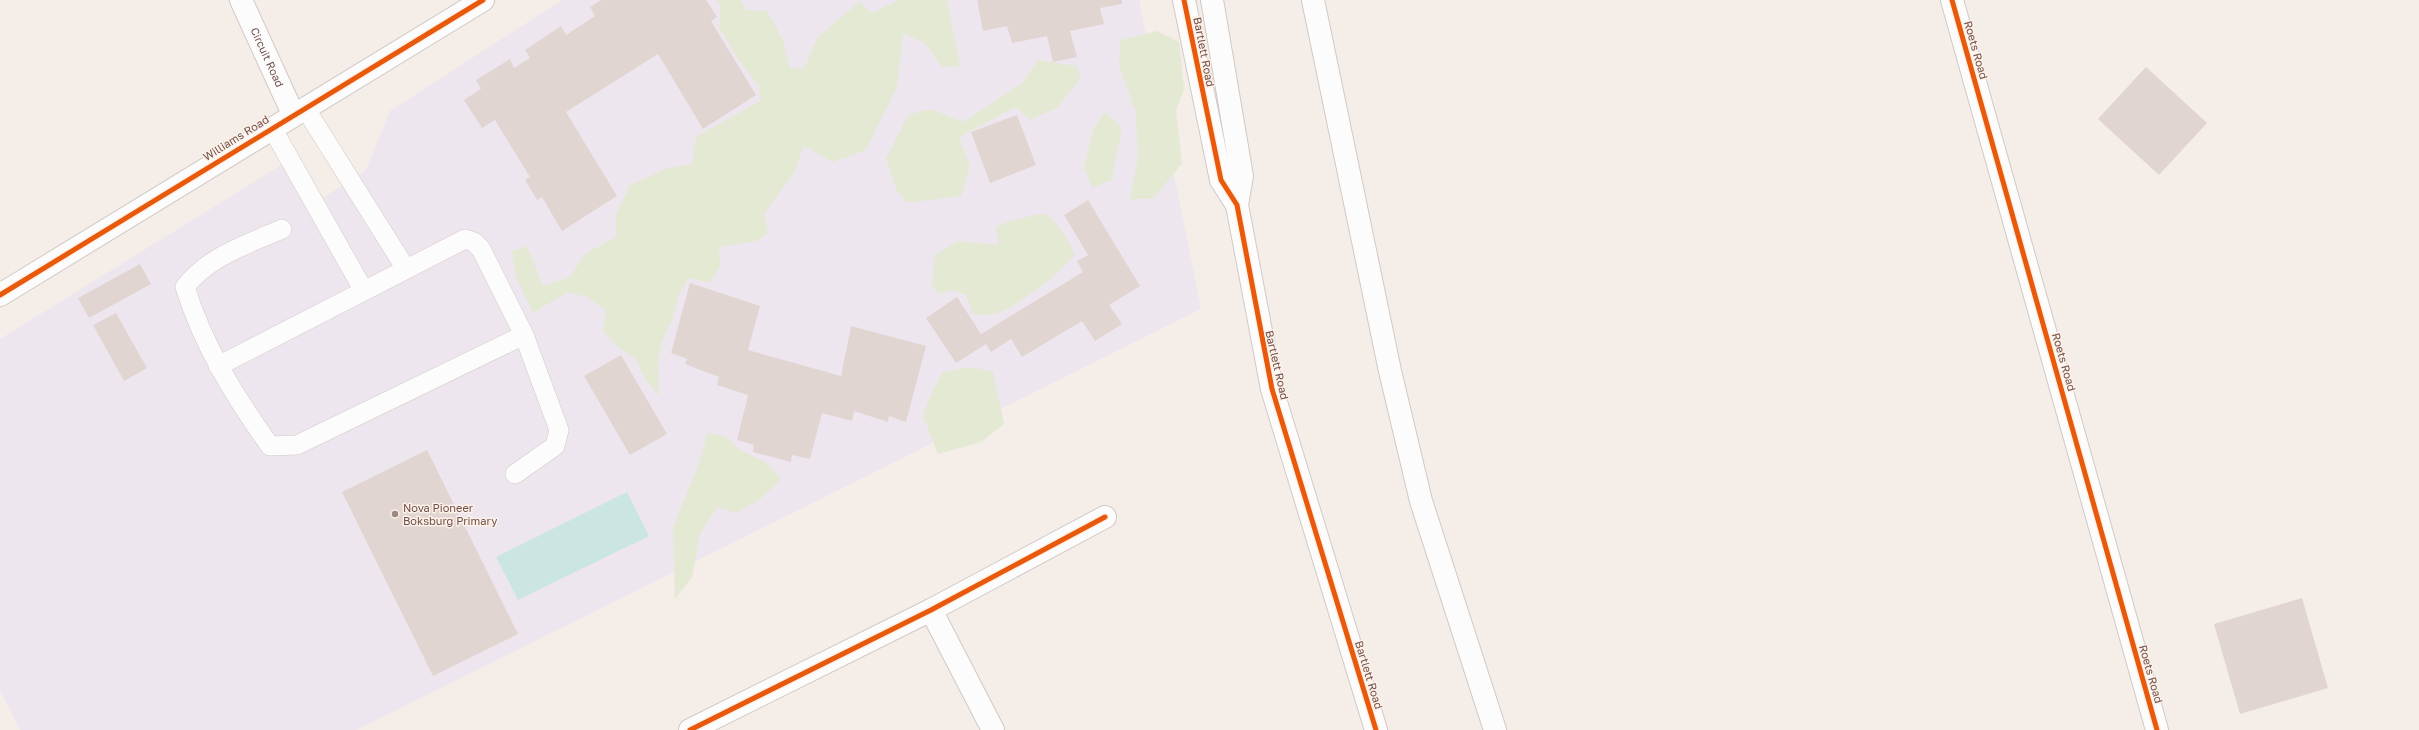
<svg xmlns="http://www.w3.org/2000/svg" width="2419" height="730" viewBox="0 0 2419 730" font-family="'Golos Text',sans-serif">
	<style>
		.education { fill: #eee6ef }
		.green { fill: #e4e9d4 }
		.water { fill: #cbe5e2 }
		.building { fill: #e0d5d1 }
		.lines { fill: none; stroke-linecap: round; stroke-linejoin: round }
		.service-casing { stroke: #d2c9c5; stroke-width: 20 }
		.minor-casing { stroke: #d2c9c5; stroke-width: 24 }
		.tertiary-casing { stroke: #d2c9c5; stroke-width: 24 }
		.service { stroke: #fdfcfc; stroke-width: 19 }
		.minor { stroke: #fdfcfc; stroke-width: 22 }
		.tertiary { stroke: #fdfcfc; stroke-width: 22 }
		.cycleway-casing { stroke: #fdf1e8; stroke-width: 8 }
		.cycleway { stroke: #e8590c; stroke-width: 5 }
		.poi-dot { fill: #9e8883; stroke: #fdf1e8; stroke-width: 1.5 }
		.labels { text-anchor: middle; stroke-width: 3; stroke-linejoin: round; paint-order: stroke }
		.street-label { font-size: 11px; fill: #6f514c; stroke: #fdf1e8 }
		.poi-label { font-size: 11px; fill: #6f514c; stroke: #fdf1e8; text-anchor: start }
	</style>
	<rect width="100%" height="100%" fill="#f4ede8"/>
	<path class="education" d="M 562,0 L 1139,0 L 1201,309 L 357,730 L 20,730 L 0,690 L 0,339 L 283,164 L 309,207 L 366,170 L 390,111 Z"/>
	<path class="green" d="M 716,0 L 741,0 L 746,10 L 767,11 L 782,38 L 790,68 L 805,67 L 817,38 L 860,1 L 871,13 L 899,0 L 947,0 L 960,66 L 942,67 L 925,43 L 903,33 L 897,87 L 866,150 L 833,162 L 804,146 L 794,173 L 764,214 L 768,233 L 757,241 L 719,247 L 720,267 L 709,283 L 688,278 L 678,298 L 673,318 L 662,341 L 658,361 L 659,396 L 645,379 L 636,359 L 618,347 L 603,332 L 606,310 L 587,297 L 568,292 L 533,313 L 515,275 L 512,251 L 527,246 L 543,286 L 570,277 L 585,254 L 616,237 L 616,214 L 630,185 L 665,169 L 692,164 L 696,137 L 760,101 L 759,86 L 738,59 L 719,27 L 721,7 Z
		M 1157,31 L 1179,42 L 1184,89 L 1176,111 L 1182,163 L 1153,199 L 1130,199 L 1138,157 L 1136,113 L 1119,65 L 1120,40 Z
		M 1038,60 L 1076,66 L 1081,78 L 1057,108 L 1030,120 L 1016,107 L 959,137 L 970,166 L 961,196 L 907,203 L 896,189 L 886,159 L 908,115 L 930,109 L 963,122 L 1022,83 Z
		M 1104,112 L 1122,127 L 1112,180 L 1092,188 L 1084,167 L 1093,130 Z
		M 1044,213 C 1060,224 1067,237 1075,255 C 1058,274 1015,311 989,315 C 984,315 978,314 973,314 L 966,295 L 952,290 L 939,294 L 932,285 L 935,255 L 958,241 L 999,245 L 996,227 C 1011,218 1027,218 1044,213 Z
		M 972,367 L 993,372 L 1004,424 L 981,442 L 938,454 L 923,416 L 931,394 L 943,372 Z
		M 708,433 L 725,436 L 739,449 L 767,463 L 781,480 L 759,500 L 736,513 L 717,507 L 700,534 L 692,577 L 675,599 L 673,527 L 697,469 Z"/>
	<path class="water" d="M 627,492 L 649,536 L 518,600 L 496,557 Z"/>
	<path class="building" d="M 601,0 L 706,0 L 717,17 L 711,21 L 756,95 L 703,129 L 658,54 L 566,112 L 617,196 L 562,231 L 542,197 L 537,200 L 525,180 L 530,177 L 495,120 L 482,128 L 464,100 L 481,89 L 476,80 L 510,59 L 514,68 L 530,58 L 525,50 L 561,26 L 566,35 L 595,16 L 590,7 Z
		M 977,0 L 1122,0 L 1122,4 L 1100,8 L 1104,24 L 1070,31 L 1077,57 L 1053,62 L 1047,36 L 1012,43 L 1007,26 L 983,31 Z
		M 2146,67 L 2207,123 L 2159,175 L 2098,119 Z
		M 1017,115 L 1036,165 L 990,183 L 971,132 Z
		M 1088,200 L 1140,286 L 1109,305 L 1122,324 L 1095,341 L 1082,321 L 1022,357 L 1011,339 L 991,352 L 986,344 L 956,363 L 926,318 L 957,297 L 981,334 L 1083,272 L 1077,261 L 1088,255 L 1064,215 Z
		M 140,264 L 151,284 L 89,318 L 78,298 Z
		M 690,283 L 760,306 L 748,350 L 841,376 L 851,326 L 926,346 L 906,422 L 889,416 L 888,422 L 854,411 L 852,421 L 822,413 L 810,459 L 792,455 L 791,462 L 753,452 L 754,445 L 737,440 L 748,395 L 717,385 L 719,377 L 685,364 L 687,359 L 671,353 Z
		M 116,313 L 147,368 L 124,381 L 93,325 Z
		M 621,355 L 667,434 L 630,455 L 584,376 Z
		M 427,450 L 518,634 L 433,676 L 342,492 Z
		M 2302,598 L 2328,688 L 2240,714 L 2214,624 Z"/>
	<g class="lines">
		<g class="service-casing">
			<path id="service" d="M 305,108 L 406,269
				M 272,128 L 364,291
				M 282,229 C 246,245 209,256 185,287 C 203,345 235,397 270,446 L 297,445 L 524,335
				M 218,366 L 465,239 L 474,242 L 481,249 L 524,335 L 559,430 L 555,446 L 515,474"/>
		</g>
		<g class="minor-casing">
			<g id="minor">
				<path id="s1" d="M 241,0 L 293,114"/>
				<path d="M 1313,0 L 1390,371 L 1421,501 L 1495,730"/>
				<path d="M 1952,0 L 2157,730"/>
				<path d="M 0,295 L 483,0"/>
				<path d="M 931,610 L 993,730"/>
				<path d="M 690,730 L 931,610 L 1105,517"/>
			</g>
		</g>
		<g class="tertiary-casing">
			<path id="tertiary" d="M 1184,0 L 1221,180 L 1237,205 L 1272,389 L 1376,730
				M 1212,0 L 1242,176 L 1237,205"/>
		</g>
		<use href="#service" class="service"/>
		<use href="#minor" class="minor"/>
		<use href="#tertiary" class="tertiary"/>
		<g class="cycleway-casing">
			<path id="cycleway" d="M 1184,0 L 1221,180 L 1237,205 L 1272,389 L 1376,730
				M 1952,0 L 2157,730
				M 0,295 L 483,0
				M 690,730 L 931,610 L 1105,517"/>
		</g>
		<use href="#cycleway" class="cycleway"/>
	</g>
	<circle class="poi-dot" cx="395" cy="514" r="4"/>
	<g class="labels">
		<g class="street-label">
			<text transform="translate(1976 50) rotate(74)" y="4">Roets Road</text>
			<text transform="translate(1204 52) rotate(79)" y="4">Bartlett Road</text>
			<text dy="4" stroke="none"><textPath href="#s1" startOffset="63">Circuit Road</textPath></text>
			<text transform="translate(236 138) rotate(-32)" y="4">Williams Road</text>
			<text transform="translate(2064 362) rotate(74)" y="4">Roets Road</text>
			<text transform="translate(1277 365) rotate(77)" y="4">Bartlett Road</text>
			<text transform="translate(2151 674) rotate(74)" y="4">Roets Road</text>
			<text transform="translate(1369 675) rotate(73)" y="4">Bartlett Road</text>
		</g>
		<g class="poi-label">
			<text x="403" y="512">Nova Pioneer<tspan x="403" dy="13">Boksburg Primary</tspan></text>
		</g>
	</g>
</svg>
